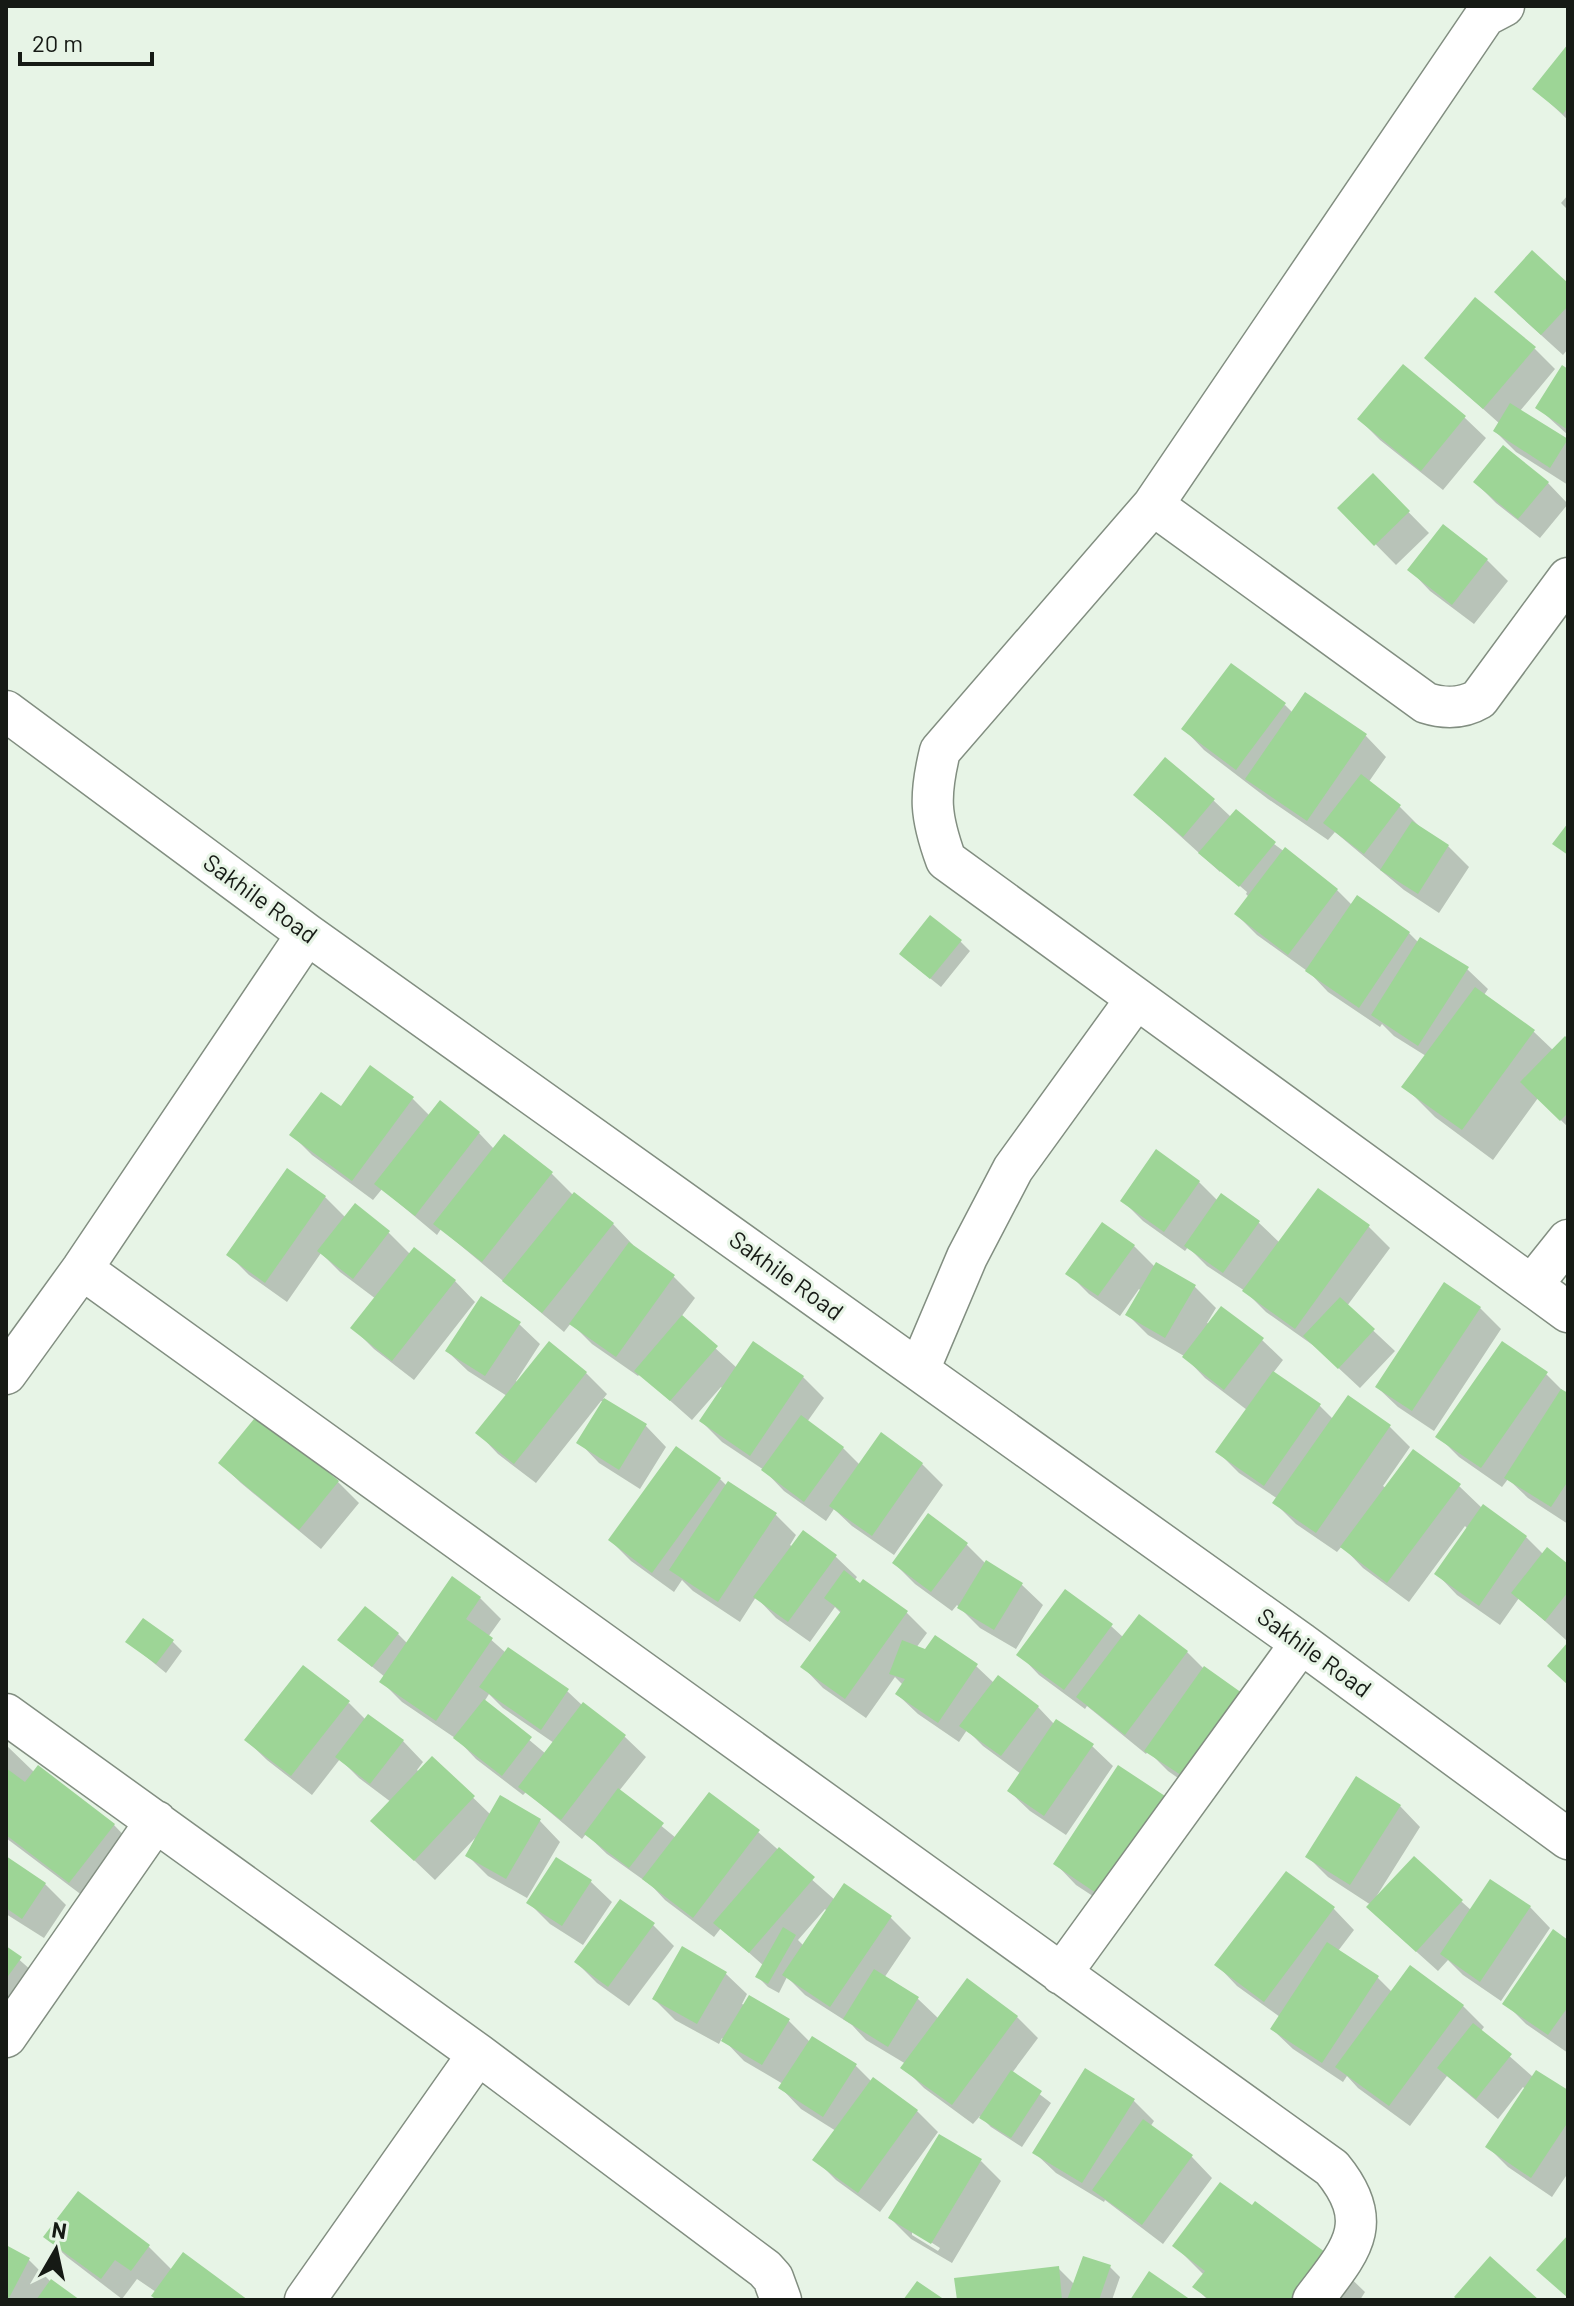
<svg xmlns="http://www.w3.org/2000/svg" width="1574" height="2306" viewBox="0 0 1574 2306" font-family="Barlow,sans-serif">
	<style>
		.shadow { fill: #0003; fill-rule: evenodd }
		.building { fill: #9dd596 }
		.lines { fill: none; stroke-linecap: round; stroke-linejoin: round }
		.street-casing { stroke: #828e81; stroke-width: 43 }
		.street { stroke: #fff; stroke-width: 40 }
		.labels { text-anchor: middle; stroke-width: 6; stroke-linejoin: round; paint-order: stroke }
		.street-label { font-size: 24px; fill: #161a15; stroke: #e7f4e6 }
	</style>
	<rect width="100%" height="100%" fill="#e7f4e6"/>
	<path class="shadow" d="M 1568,47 L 1568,120 L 1535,89 Z
		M 1568,195 L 1568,210 L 1561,203 Z
		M 1568,286 L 1568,349 L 1563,355 L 1517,313 Z
		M 1535,349 L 1555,369 L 1520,411 L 1568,442 L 1568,485 L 1516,452 L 1495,431 L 1500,424 L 1426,358 Z
		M 1403,367 L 1465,418 L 1486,438 L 1443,490 L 1380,440 L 1359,419 Z
		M 1568,372 L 1568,435 L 1537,407 Z
		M 1373,476 L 1429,533 L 1396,565 L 1340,508 Z
		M 1475,482 L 1548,483 L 1568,504 L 1540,538 L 1496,503 Z
		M 1443,527 L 1487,560 L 1508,581 L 1474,624 L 1430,591 L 1410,570 Z
		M 1285,705 L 1293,713 L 1366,736 L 1386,757 L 1368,783 L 1400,807 L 1420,827 L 1448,846 L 1469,867 L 1439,913 L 1404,890 L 1335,832 L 1328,840 L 1268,799 L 1204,750 L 1184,729 Z
		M 1135,795 L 1213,800 L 1231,817 L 1274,844 L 1337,890 L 1352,905 L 1357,898 L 1409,933 L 1419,943 L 1467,969 L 1488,989 L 1484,995 L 1534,1032 L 1554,1051 L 1568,1042 L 1568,1127 L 1538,1098 L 1493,1160 L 1435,1117 L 1404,1086 L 1426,1056 L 1394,1036 L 1382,1024 L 1380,1027 L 1328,992 L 1310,973 L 1257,935 L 1236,914 L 1249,897 L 1246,894 L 1247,892 L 1220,869 L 1220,872 Z
		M 960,941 L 970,951 L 941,987 L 911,963 Z
		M 413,1099 L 430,1116 L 479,1133 L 494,1149 L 505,1136 L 552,1174 L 574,1196 L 613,1224 L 633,1245 L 632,1247 L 674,1277 L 695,1298 L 681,1317 L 737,1368 L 754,1344 L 803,1377 L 824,1398 L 807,1422 L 843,1448 L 860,1465 L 881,1435 L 922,1464 L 943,1485 L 894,1555 L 852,1526 L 834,1509 L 826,1521 L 784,1491 L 764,1470 L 722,1442 L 701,1421 L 723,1389 L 721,1387 L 692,1420 L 640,1374 L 638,1376 L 592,1344 L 571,1323 L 564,1332 L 441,1229 L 437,1235 L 382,1189 L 373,1200 L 312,1155 L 292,1135 L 341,1109 Z
		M 287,1171 L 325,1197 L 346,1218 L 389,1233 L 411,1255 L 455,1281 L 475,1302 L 414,1380 L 374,1349 L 353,1328 L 376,1299 L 340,1272 L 321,1253 L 287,1302 L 249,1275 L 228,1254 Z
		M 1199,1182 L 1218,1201 L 1258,1222 L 1280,1243 L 1319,1190 L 1369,1227 L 1390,1248 L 1347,1306 L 1395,1351 L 1360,1388 L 1317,1348 L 1266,1312 L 1245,1291 L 1207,1266 L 1188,1247 L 1185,1251 L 1143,1221 L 1122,1200 Z
		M 1134,1246 L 1155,1267 L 1157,1265 L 1195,1287 L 1216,1308 L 1207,1323 L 1262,1340 L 1283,1360 L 1273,1373 L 1320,1406 L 1333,1419 L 1390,1427 L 1410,1447 L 1383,1486 L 1386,1488 L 1459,1486 L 1482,1508 L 1526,1537 L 1544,1555 L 1568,1566 L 1566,1640 L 1519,1598 L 1500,1625 L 1457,1595 L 1437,1574 L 1468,1529 L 1465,1526 L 1409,1602 L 1363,1568 L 1342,1546 L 1337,1552 L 1296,1524 L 1275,1503 L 1278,1499 L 1239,1473 L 1218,1452 L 1247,1410 L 1205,1378 L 1184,1356 L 1148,1335 L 1127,1314 L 1141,1291 L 1139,1289 L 1120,1316 L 1089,1294 L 1068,1273 Z
		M 1480,1308 L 1501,1329 L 1434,1431 L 1398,1407 L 1377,1387 Z
		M 519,1324 L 540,1344 L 516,1381 L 518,1383 L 549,1344 L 586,1373 L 607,1394 L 603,1399 L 646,1426 L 666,1447 L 640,1489 L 599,1463 L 579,1442 L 604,1402 L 601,1401 L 536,1483 L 498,1454 L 478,1433 L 507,1396 L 468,1371 L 447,1351 Z
		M 1546,1374 L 1568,1396 L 1568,1524 L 1528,1498 L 1508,1479 L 1502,1487 L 1459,1457 L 1438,1436 Z
		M 258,1417 L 338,1482 L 359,1503 L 321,1549 L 241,1483 L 220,1463 Z
		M 720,1479 L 727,1486 L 776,1515 L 796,1535 L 790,1545 L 793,1547 L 803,1533 L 836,1557 L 857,1577 L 854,1581 L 906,1612 L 927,1633 L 916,1648 L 976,1666 L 994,1683 L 1038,1707 L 1054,1724 L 1092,1746 L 1113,1766 L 1066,1835 L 1030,1811 L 1009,1791 L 1021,1774 L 983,1746 L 967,1730 L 959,1742 L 918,1714 L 897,1694 L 903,1685 L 895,1677 L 866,1718 L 823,1688 L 803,1667 L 841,1613 L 835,1607 L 810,1642 L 776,1618 L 756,1597 L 740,1622 L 693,1591 L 682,1580 L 674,1592 L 631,1561 L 610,1540 Z
		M 966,1544 L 986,1564 L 1022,1585 L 1043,1605 L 1016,1649 L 980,1628 L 957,1605 L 952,1611 L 915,1584 L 894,1563 Z
		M 480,1598 L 501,1619 L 488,1637 L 506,1653 L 567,1691 L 583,1706 L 625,1737 L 646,1757 L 619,1791 L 676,1838 L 758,1832 L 835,1900 L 890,1917 L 911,1938 L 884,1978 L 918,1999 L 939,2019 L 968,1981 L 1017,2017 L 1038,2038 L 1012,2073 L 1051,2103 L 1022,2147 L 991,2127 L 980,2116 L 973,2124 L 924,2088 L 903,2067 L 906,2064 L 866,2040 L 852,2025 L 805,1995 L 787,1977 L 779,1993 L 768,1987 L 758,1977 L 764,1966 L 721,1928 L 714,1937 L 665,1900 L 652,1886 L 607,1854 L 586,1834 L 582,1839 L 526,1792 L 523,1795 L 476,1759 L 458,1740 L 402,1702 L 382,1682 L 385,1677 L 350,1649 L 398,1634 L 408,1644 ZM 489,1694 L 503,1708 L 554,1743 L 546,1754 L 484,1702 ZM 825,1909 L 827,1911 L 804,1946 L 798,1940 Z
		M 1111,1626 L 1124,1638 L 1187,1652 L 1204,1669 L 1205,1797 L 1168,1771 L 1148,1751 L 1146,1754 L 1087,1706 L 1085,1709 L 1039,1675 L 1019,1654 Z
		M 172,1641 L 182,1651 L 166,1673 L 128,1642 Z
		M 349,1703 L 366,1720 L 403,1741 L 423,1762 L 417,1770 L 419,1772 L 432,1758 L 491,1815 L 501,1798 L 540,1821 L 560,1842 L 527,1898 L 488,1876 L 467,1855 L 475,1838 L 435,1880 L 394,1841 L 391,1802 L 359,1778 L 340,1759 L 312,1795 L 267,1760 L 246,1740 Z
		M 6,1745 L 35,1773 L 114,1825 L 134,1846 L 91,1902 L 6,1838 Z
		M 1164,1798 L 1185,1818 L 1120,1914 L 1076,1885 L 1056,1864 Z
		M 1400,1806 L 1420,1827 L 1376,1897 L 1414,1859 L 1472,1911 L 1530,1907 L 1550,1928 L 1501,2001 L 1463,1975 L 1448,1960 L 1438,1971 L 1390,1928 L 1371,1905 L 1328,1877 L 1307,1856 Z
		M 6,1858 L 45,1884 L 66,1905 L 44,1938 L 6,1914 Z
		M 557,1859 L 591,1882 L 612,1902 L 583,1945 L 550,1924 L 529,1903 Z
		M 1286,1873 L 1334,1909 L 1354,1930 L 1338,1951 L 1377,1977 L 1392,1992 L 1410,1968 L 1463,2006 L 1484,2027 L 1481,2031 L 1533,2077 L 1568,2093 L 1568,2173 L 1552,2197 L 1508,2167 L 1487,2146 L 1525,2089 L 1523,2087 L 1498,2119 L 1447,2076 L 1410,2126 L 1358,2088 L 1347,2076 L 1343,2082 L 1293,2049 L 1272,2029 L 1280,2017 L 1237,1986 L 1217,1965 Z
		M 653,1925 L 674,1946 L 629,2006 L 597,1983 L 576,1962 Z
		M 1568,1942 L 1568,2053 L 1526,2024 L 1505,2003 Z
		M 6,1948 L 41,1979 L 6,2006 Z
		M 683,1949 L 726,1974 L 747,1994 L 742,2004 L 789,2021 L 810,2042 L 856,2066 L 872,2082 L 917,2111 L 938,2132 L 880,2212 L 836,2180 L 815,2159 L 836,2131 L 801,2109 L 781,2088 L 783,2084 L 744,2061 L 722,2038 L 719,2044 L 675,2020 L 654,1999 Z
		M 1133,2100 L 1154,2121 L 1150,2127 L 1192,2157 L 1212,2178 L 1163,2244 L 1105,2200 L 1104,2202 L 1056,2173 L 1035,2153 Z
		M 981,2161 L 1001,2181 L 952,2263 L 911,2239 L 890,2218 ZM 912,2230 L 940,2248 L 938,2251 L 912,2235 Z
		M 78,2194 L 149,2247 L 172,2270 L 244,2300 L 158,2300 L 156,2292 L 137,2279 L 122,2299 L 67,2257 L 46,2237 Z
		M 1175,2246 L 1334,2262 L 1365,2292 L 1360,2300 L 1208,2300 L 1195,2287 L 1204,2275 Z
		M 6,2247 L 29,2260 L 50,2281 L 77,2300 L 6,2300 Z
		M 1110,2267 L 1120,2277 L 1112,2300 L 959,2300 L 1058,2268 L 1075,2285 Z"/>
	<path class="building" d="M 1568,44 L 1568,107 L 1563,114 L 1532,89 Z
		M 1532,250 L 1568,283 L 1568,306 L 1541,335 L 1494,292 Z
		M 1475,297 L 1536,347 L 1483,409 L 1424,358 Z
		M 1403,364 L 1466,416 L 1421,471 L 1357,419 Z
		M 1562,365 L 1568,369 L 1568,430 L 1535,408 Z
		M 1510,403 L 1568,439 L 1550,468 L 1493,431 Z
		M 1503,445 L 1549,482 L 1518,519 L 1473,482 Z
		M 1373,473 L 1410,511 L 1374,546 L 1337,508 Z
		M 1443,524 L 1488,559 L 1452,605 L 1407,570 Z
		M 1231,663 L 1286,703 L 1236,770 L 1181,729 Z
		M 1305,692 L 1367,734 L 1307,821 L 1245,779 Z
		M 1165,757 L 1215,799 L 1183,837 L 1133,795 Z
		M 1361,774 L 1401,805 L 1364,854 L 1323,823 Z
		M 1236,809 L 1276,842 L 1239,887 L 1198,853 Z
		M 1412,821 L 1449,845 L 1418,894 L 1380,870 Z
		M 1568,823 L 1568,855 L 1552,844 Z
		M 1285,847 L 1338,889 L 1288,955 L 1234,914 Z
		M 1357,895 L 1410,932 L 1359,1008 L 1305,971 Z
		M 930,915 L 962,940 L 930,979 L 899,954 Z
		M 1420,937 L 1469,967 L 1418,1046 L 1371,1015 Z
		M 1475,987 L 1535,1030 L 1462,1130 L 1401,1087 Z
		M 1565,1036 L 1568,1039 L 1568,1113 L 1560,1121 L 1520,1082 Z
		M 370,1065 L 414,1097 L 352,1181 L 289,1135 L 321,1092 L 341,1106 Z
		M 440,1100 L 480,1132 L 415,1216 L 374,1184 Z
		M 504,1134 L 553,1172 L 482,1262 L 433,1224 Z
		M 1156,1149 L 1200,1181 L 1164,1232 L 1120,1201 Z
		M 287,1168 L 326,1196 L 265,1283 L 226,1255 Z
		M 1318,1188 L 1370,1225 L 1295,1329 L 1242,1291 Z
		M 574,1192 L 614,1223 L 542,1313 L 502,1281 Z
		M 1221,1193 L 1260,1221 L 1223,1273 L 1184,1246 Z
		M 355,1203 L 390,1231 L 353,1279 L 317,1251 Z
		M 1102,1222 L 1135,1245 L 1098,1296 L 1065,1274 Z
		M 629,1242 L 675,1275 L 616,1357 L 569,1324 Z
		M 414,1247 L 456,1280 L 392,1361 L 350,1328 Z
		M 1156,1262 L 1196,1285 L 1165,1338 L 1125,1315 Z
		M 1444,1282 L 1481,1307 L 1412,1411 L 1375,1387 Z
		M 481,1296 L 521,1322 L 485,1376 L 445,1351 Z
		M 1340,1297 L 1375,1329 L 1338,1369 L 1303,1336 Z
		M 1221,1306 L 1264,1338 L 1224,1390 L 1182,1357 Z
		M 682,1315 L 718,1346 L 670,1401 L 634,1371 Z
		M 549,1341 L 587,1372 L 514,1464 L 475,1433 Z
		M 753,1341 L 804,1376 L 750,1456 L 699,1421 Z
		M 1502,1341 L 1548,1372 L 1481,1468 L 1435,1437 Z
		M 1273,1371 L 1321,1404 L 1264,1486 L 1215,1452 Z
		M 1561,1389 L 1568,1393 L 1568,1481 L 1551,1507 L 1504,1478 Z
		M 1348,1395 L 1391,1425 L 1316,1533 L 1272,1503 Z
		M 604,1398 L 647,1424 L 619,1470 L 576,1443 Z
		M 258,1414 L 339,1481 L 299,1530 L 218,1463 Z
		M 801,1415 L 844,1447 L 804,1502 L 761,1470 Z
		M 881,1432 L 923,1463 L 872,1536 L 829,1506 Z
		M 676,1446 L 721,1478 L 652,1573 L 608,1540 Z
		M 1413,1449 L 1461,1484 L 1387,1583 L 1340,1547 Z
		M 728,1481 L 777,1513 L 718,1602 L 669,1570 Z
		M 1483,1504 L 1527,1536 L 1479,1606 L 1434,1574 Z
		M 928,1513 L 968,1543 L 931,1592 L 892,1563 Z
		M 803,1530 L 837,1555 L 788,1622 L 753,1597 Z
		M 1547,1547 L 1568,1564 L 1568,1592 L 1545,1621 L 1511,1593 Z
		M 986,1560 L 1023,1583 L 994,1630 L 957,1608 Z
		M 844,1570 L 860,1583 L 863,1579 L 908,1611 L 845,1699 L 800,1667 L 841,1611 L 824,1598 Z
		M 452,1576 L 481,1597 L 466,1619 L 493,1638 L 436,1721 L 379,1682 Z
		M 1065,1589 L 1113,1624 L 1064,1690 L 1016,1655 Z
		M 365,1606 L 399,1633 L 372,1667 L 337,1640 Z
		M 1139,1614 L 1188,1651 L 1125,1735 L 1076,1697 Z
		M 143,1618 L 174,1640 L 156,1664 L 125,1642 Z
		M 935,1635 L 978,1664 L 938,1723 L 895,1694 L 905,1679 L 889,1674 L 902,1640 L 925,1649 Z
		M 1568,1642 L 1568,1685 L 1547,1666 Z
		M 508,1647 L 569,1689 L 541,1730 L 479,1687 Z
		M 303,1665 L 350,1701 L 291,1776 L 244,1740 Z
		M 1204,1666 L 1242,1693 L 1184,1777 L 1144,1751 Z
		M 998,1675 L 1039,1706 L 1001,1756 L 959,1726 Z
		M 484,1699 L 532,1737 L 502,1776 L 453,1738 Z
		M 583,1702 L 626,1735 L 561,1820 L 518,1787 Z
		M 368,1714 L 404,1740 L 370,1784 L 335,1757 Z
		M 1056,1719 L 1094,1744 L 1044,1816 L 1007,1791 Z
		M 432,1756 L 475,1796 L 414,1861 L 370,1821 Z
		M 38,1765 L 115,1824 L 69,1883 L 6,1835 L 6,1768 L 25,1782 Z
		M 1118,1765 L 1165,1796 L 1099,1895 L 1053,1864 Z
		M 1356,1776 L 1401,1805 L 1350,1885 L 1305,1857 Z
		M 618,1788 L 664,1823 L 629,1868 L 584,1834 Z
		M 709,1792 L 760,1830 L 693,1918 L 642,1879 Z
		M 500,1795 L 541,1819 L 506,1879 L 465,1856 Z
		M 779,1847 L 815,1877 L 749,1953 L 713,1923 Z
		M 6,1856 L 46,1883 L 22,1919 L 6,1908 Z
		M 1414,1856 L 1463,1900 L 1416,1952 L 1366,1907 Z
		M 556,1857 L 592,1880 L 562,1926 L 526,1903 Z
		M 1286,1871 L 1335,1907 L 1264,2002 L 1214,1965 Z
		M 1490,1879 L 1531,1906 L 1480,1982 L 1440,1954 Z
		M 844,1883 L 892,1916 L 830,2007 L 782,1975 Z
		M 620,1899 L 655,1923 L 608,1987 L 574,1962 Z
		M 783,1927 L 796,1935 L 768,1984 L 755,1977 Z
		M 1553,1929 L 1568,1940 L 1568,2007 L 1548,2035 L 1502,2004 Z
		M 1327,1942 L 1379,1976 L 1322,2063 L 1270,2029 Z
		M 6,1946 L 22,1957 L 6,1979 Z
		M 682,1946 L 727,1972 L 697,2024 L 652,1999 Z
		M 1410,1965 L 1464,2005 L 1389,2106 L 1335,2067 Z
		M 874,1969 L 919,1997 L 888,2047 L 843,2019 Z
		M 967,1978 L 1018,2016 L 952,2105 L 900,2068 Z
		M 749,1995 L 790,2019 L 762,2065 L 721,2041 Z
		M 1473,2023 L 1512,2054 L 1476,2099 L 1437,2068 Z
		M 812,2036 L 857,2064 L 823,2117 L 778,2088 Z
		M 1085,2068 L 1135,2099 L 1082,2183 L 1032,2153 Z
		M 1011,2070 L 1042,2091 L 1011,2138 L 979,2118 Z
		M 1536,2070 L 1568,2090 L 1568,2122 L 1531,2178 L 1485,2147 Z
		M 873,2077 L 918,2110 L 858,2193 L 812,2160 Z
		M 1143,2119 L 1193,2155 L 1142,2225 L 1092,2190 Z
		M 939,2134 L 982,2159 L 931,2244 L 888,2218 Z
		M 1220,2182 L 1252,2205 L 1255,2201 L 1336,2260 L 1307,2300 L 1210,2300 L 1192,2287 L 1205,2271 L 1172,2246 Z
		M 78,2191 L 150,2245 L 131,2271 L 115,2260 L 101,2279 L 43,2237 Z
		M 1568,2235 L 1568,2298 L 1536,2270 Z
		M 6,2245 L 30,2258 L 8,2300 L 6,2300 Z
		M 183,2252 L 248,2300 L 157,2300 L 151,2296 Z
		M 1083,2256 L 1111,2265 L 1099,2300 L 1067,2300 Z
		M 1490,2256 L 1539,2300 L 1458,2300 L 1454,2297 Z
		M 1059,2266 L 1062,2300 L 957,2300 L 954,2278 Z
		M 1149,2271 L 1191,2300 L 1130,2300 Z
		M 51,2279 L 80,2300 L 36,2300 Z
		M 917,2281 L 945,2300 L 903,2300 Z"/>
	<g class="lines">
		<g class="street-casing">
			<path id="street" d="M 1504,6 L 1485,16 L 1153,505 L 940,751 C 929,796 930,816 946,860 L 1568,1312
				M 1153,505 L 1426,703 C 1445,709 1462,709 1479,699 L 1568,578
				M 6,711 L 307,934 L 1301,1643 L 1568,1839
				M 82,1269 L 1332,2168 C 1378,2224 1350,2251 1313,2300
				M 1532,1285 L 1568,1240
				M 919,1370 L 967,1257 L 1013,1169 L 1136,999
				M 6,1374 L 82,1269 L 307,934
				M 6,1714 L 478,2054 L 765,2269 L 773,2278 L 781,2300
				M 1061,1974 L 1301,1643
				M 6,2037 L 156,1821
				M 305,2300 L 478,2054"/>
		</g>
		<use href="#street" class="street"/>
	</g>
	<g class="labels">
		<g class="street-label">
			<text transform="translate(260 899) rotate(36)" y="8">Sakhile Road</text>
			<text transform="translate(786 1276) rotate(36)" y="8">Sakhile Road</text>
			<text transform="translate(1314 1653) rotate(36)" y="8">Sakhile Road</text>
		</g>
	</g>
	<rect width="1574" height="2306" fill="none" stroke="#161a15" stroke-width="16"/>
	<g transform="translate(56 2250) rotate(9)" stroke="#e7f4e6" stroke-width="6" paint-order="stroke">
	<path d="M0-6L14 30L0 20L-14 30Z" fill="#161a15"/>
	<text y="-12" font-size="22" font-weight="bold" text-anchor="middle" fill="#161a15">N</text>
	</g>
	<path d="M20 52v12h132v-12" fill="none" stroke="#161a15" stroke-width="4"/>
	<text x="32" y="52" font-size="24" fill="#161a15" stroke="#e7f4e6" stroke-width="6" paint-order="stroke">20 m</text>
</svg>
